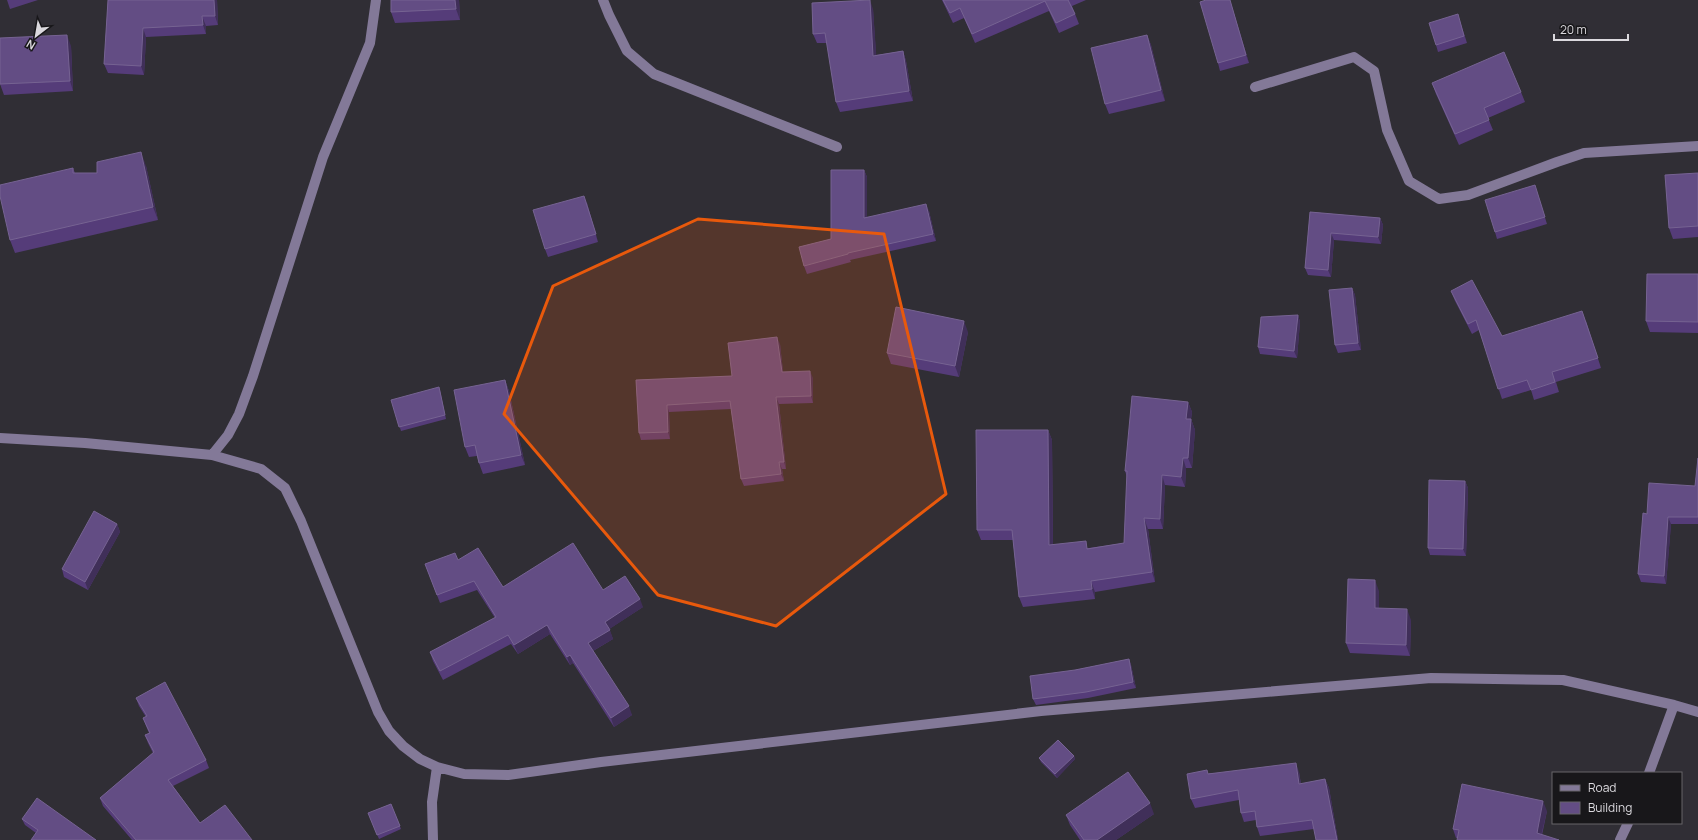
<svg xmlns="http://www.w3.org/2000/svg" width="1698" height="840" viewBox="0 0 1698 840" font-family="Manrope,sans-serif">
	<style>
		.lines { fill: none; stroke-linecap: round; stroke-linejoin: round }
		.minor { stroke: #837998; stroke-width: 10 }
		.wall { fill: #553c79 }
		.shaded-wall { fill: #402f59 }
		.building { fill: #634d84; stroke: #766392 }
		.marked { fill: #e8590c; fill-opacity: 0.2; stroke: #e8590c; stroke-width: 3; stroke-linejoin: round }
	</style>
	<rect width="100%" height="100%" fill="#302e35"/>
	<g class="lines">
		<path class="minor" d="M 603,0 L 609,15 L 627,51 L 654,74 L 837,147
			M 1255,87 L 1354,57 L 1374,71 L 1387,130 L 1409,181 L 1439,199 L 1468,195 L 1557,162 L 1584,153 L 1698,146
			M 0,438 L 85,443 L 212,455 L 261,469 L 285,488 L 301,521 L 378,712 L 389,731 L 403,746 L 420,759 L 437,767 L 464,774 L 508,775 L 601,762 L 1041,711 L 1431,678 L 1563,680 L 1674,705 L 1698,712
			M 212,455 L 228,435 L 239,414 L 253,376 L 323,157 L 370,43 L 376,0
			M 1649,773 L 1674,705
			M 433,840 L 432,802 L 437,767
			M 1620,840 L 1628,823"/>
	</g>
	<path class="wall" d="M 7,0 L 38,0 L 10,9 Z
		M 108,0 L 217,0 L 218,25 L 206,26 L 206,34 L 146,37 L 144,75 L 108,73 L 104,64 Z
		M 459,0 L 460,20 L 395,23 L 391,12 Z
		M 942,0 L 1086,0 L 1072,6 L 1079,24 L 1059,33 L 1049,11 L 975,43 L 964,18 L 953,23 Z
		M 1230,0 L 1249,63 L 1220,71 L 1218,63 Z
		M 873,9 L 876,55 L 903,51 L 906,61 L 913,101 L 840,112 L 836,102 L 827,43 L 817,43 L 813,34 Z
		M 1460,21 L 1467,43 L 1438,52 L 1436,45 Z
		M 1147,35 L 1151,45 L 1165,101 L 1109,114 L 1105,104 Z
		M 0,38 L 71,46 L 73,91 L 4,95 L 0,84 Z
		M 1432,83 L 1521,92 L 1525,102 L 1488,118 L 1493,130 L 1459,145 L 1436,94 Z
		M 146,166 L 158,220 L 15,253 L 10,240 L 73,168 L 75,173 L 97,173 Z
		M 864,170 L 867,177 L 867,217 L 929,211 L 936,241 L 850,260 L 851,262 L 807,274 L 804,266 L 831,239 Z
		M 1698,173 L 1698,237 L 1673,239 L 1669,228 Z
		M 1537,192 L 1547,224 L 1497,239 L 1495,232 Z
		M 587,203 L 598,242 L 548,257 L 545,249 Z
		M 1310,212 L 1380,218 L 1383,225 L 1381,244 L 1334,240 L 1331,277 L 1308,275 L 1305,268 Z
		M 1698,274 L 1698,333 L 1650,332 L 1646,321 Z
		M 1352,288 L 1355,295 L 1361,350 L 1338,353 L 1335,345 Z
		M 1451,291 L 1502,336 L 1586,321 L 1601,368 L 1556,382 L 1559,392 L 1534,400 L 1531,390 L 1502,399 L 1479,330 L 1472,334 L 1455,301 Z
		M 1298,315 L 1300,322 L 1297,358 L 1260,354 L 1258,347 Z
		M 968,332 L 959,377 L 891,364 L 887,353 Z
		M 780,344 L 783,372 L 813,378 L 813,403 L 779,404 L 786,469 L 782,469 L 784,481 L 744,486 L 741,479 L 731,409 L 669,412 L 670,439 L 641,440 L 639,433 L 636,380 L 732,376 Z
		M 505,380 L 509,391 L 525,465 L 483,474 L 479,463 L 477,456 L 469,457 L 465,447 Z
		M 440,390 L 446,419 L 401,431 L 391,400 Z
		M 1188,402 L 1192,412 L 1191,419 L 1195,430 L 1192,468 L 1186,468 L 1185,487 L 1165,485 L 1163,529 L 1148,529 L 1155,582 L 1095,592 L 1095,599 L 1023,607 L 1019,597 L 1013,540 L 981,540 L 977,530 L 1048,430 L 1052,440 L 1053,544 L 1089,548 L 1124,543 L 1127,477 L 1125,471 Z
		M 1698,458 L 1698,524 L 1671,524 L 1666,584 L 1641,582 L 1638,574 L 1647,514 L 1695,486 Z
		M 1465,481 L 1468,488 L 1466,556 L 1430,555 L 1428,548 Z
		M 117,524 L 120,532 L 88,590 L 64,577 L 62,569 Z
		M 458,560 L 503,587 L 603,590 L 643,607 L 609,629 L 613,639 L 593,651 L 632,715 L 614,727 L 573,663 L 570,665 L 550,634 L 518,654 L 511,644 L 443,680 L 433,661 L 430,652 L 495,618 L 477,590 L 440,603 L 425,564 Z
		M 1379,591 L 1379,608 L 1411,620 L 1410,656 L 1350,653 L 1346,643 Z
		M 1129,659 L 1131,665 L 1136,688 L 1088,698 L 1036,705 L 1033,699 L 1075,670 Z
		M 136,698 L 206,760 L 209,768 L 173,786 L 200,823 L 252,840 L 132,840 L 103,806 L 100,798 L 153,753 L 148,743 L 145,735 L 149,733 L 146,726 L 143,718 L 146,717 L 139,706 Z
		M 1074,756 L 1075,759 L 1057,778 L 1041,762 L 1039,758 Z
		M 1299,772 L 1301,784 L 1325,779 L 1329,788 L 1338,840 L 1316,840 L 1314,829 L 1260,836 L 1257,827 L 1256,820 L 1244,822 L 1241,813 L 1239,800 L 1195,808 L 1191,799 L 1209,773 Z
		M 391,804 L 401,829 L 379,839 L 368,813 Z
		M 1547,811 L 1542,835 L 1458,838 L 1456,838 L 1453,829 Z
		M 1154,814 L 1116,840 L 1080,840 L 1070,825 L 1066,815 Z
		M 22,819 L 96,840 L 36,833 L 25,825 Z"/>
	<path class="shaded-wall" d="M 214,0 L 217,0 L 218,25 L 215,16 Z
		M 455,0 L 459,0 L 460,20 L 456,9 Z
		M 870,0 L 873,9 L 877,65 L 873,56 Z
		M 1230,0 L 1249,63 L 1246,55 Z
		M 202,16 L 206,26 L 206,34 L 203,25 Z
		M 143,28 L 146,37 L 144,75 L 141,66 Z
		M 67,35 L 71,46 L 73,91 L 70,81 Z
		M 1147,35 L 1151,45 L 1165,101 L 1161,90 Z
		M 903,51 L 906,61 L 913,101 L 909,91 Z
		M 141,152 L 146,166 L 158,220 L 153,207 Z
		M 864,170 L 867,177 L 867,225 L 864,218 Z
		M 584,196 L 587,203 L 598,242 L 596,234 Z
		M 926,204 L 929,211 L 936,241 L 933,234 Z
		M 1380,218 L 1383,225 L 1381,244 L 1378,237 Z
		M 1331,233 L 1334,240 L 1331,277 L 1328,270 Z
		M 1352,288 L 1355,295 L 1361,350 L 1358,343 Z
		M 1298,315 L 1300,322 L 1297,358 L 1294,351 Z
		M 964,321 L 968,332 L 959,377 L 955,366 Z
		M 777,337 L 780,344 L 784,379 L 782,372 Z
		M 810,371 L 813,378 L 813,403 L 811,396 Z
		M 505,380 L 509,391 L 525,465 L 521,455 Z
		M 776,397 L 779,404 L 786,469 L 784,462 Z
		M 1188,402 L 1192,412 L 1190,429 L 1186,419 Z
		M 667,405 L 669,412 L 670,439 L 668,432 Z
		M 1191,419 L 1195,430 L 1192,468 L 1188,458 Z
		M 1048,430 L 1052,440 L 1053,555 L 1049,545 Z
		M 1183,458 L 1186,468 L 1185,487 L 1181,477 Z
		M 779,462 L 782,469 L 784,481 L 781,474 Z
		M 1162,475 L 1165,485 L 1163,529 L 1160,519 Z
		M 1465,481 L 1468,488 L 1466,556 L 1463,549 Z
		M 1668,517 L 1671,524 L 1666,584 L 1664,576 Z
		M 1144,518 L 1148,529 L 1155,582 L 1152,572 Z
		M 117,524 L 120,532 L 88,590 L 85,582 Z
		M 1375,580 L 1379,591 L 1379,618 L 1375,608 Z
		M 1091,581 L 1095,592 L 1095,599 L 1092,589 Z
		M 640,599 L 643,607 L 608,630 L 605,622 Z
		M 1407,609 L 1411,620 L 1410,656 L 1406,645 Z
		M 547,625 L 550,634 L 518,654 L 514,645 Z
		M 610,630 L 613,639 L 591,652 L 588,643 Z
		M 570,655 L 573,663 L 570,665 L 567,657 Z
		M 1129,659 L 1131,665 L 1136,688 L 1133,682 Z
		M 629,706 L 632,715 L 614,727 L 611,718 Z
		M 1074,756 L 1075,759 L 1057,778 L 1055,774 Z
		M 1296,763 L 1299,772 L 1302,793 L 1299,784 Z
		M 1325,779 L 1329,788 L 1338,840 L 1337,840 Z
		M 1543,801 L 1547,811 L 1540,840 L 1537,833 Z
		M 1150,803 L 1154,814 L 1116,840 L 1097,840 Z"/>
	<path class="building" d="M 108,0 L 214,0 L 215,16 L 202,16 L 203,25 L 143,28 L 141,66 L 104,64 Z
		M 391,0 L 455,0 L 456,9 L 391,12 Z
		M 870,0 L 873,56 L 903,51 L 909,91 L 836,102 L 825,33 L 813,34 L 812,3 Z
		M 943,0 L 1068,0 L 1075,14 L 1056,23 L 1045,1 L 972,34 L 960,8 L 950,13 Z
		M 1206,0 L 1230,0 L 1246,55 L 1218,63 L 1200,2 Z
		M 1458,14 L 1464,36 L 1436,45 L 1429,23 Z
		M 67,35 L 70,81 L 0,84 L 0,38 Z
		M 1147,35 L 1161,90 L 1105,104 L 1091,48 Z
		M 1504,52 L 1521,92 L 1484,108 L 1489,120 L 1455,134 L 1432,83 Z
		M 141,152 L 153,207 L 10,240 L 0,196 L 0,185 L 73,168 L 73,173 L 97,173 L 97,162 Z
		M 831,170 L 864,170 L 864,218 L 926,204 L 933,234 L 848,253 L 848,254 L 804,266 L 799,247 L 831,239 Z
		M 1698,173 L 1698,226 L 1669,228 L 1665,175 Z
		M 1535,185 L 1545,217 L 1495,232 L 1485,200 Z
		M 584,196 L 596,234 L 545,249 L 533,210 Z
		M 1310,212 L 1380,218 L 1378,237 L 1331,233 L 1328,270 L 1305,268 Z
		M 1647,274 L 1698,274 L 1698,322 L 1646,321 Z
		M 1472,280 L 1502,336 L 1582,311 L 1598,358 L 1552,372 L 1555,382 L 1531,390 L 1527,380 L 1498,389 L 1476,320 L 1468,324 L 1451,291 Z
		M 1352,288 L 1358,343 L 1335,345 L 1329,290 Z
		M 896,307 L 964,321 L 955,366 L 887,353 Z
		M 1298,315 L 1294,351 L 1258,347 L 1261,317 Z
		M 777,337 L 782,372 L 810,371 L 811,396 L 776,397 L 784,462 L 779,462 L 781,474 L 741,479 L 730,401 L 667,405 L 668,432 L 639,433 L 636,380 L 732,376 L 728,343 Z
		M 505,380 L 521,455 L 479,463 L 475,445 L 465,447 L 454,390 Z
		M 439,387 L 445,415 L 399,427 L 391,400 Z
		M 1132,396 L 1188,402 L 1186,419 L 1191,419 L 1188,458 L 1183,458 L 1181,477 L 1162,475 L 1160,519 L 1144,518 L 1152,572 L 1091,581 L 1092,589 L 1019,597 L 1012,530 L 977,530 L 976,430 L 1048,430 L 1049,545 L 1086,541 L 1087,549 L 1124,543 L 1127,471 L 1125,471 Z
		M 1698,458 L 1698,517 L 1668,517 L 1664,576 L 1638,574 L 1643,513 L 1647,514 L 1649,483 L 1695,486 Z
		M 1429,480 L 1465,481 L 1463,549 L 1428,548 Z
		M 94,511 L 117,524 L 85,582 L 62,569 Z
		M 573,543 L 603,590 L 625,576 L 640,599 L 605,622 L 610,630 L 588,643 L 629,706 L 611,718 L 570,655 L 567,657 L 547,625 L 514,645 L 508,635 L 440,671 L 430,652 L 496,617 L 474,581 L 437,595 L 425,564 L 455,553 L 458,560 L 478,548 L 503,587 Z
		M 1348,579 L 1375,580 L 1375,608 L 1407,609 L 1406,645 L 1346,643 Z
		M 1129,659 L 1133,682 L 1086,692 L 1033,699 L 1030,676 L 1075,670 Z
		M 165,682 L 206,760 L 168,780 L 200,823 L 225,805 L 252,840 L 136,840 L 100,798 L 154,752 L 145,735 L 150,733 L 143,718 L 147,716 L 136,698 Z
		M 1058,740 L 1074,756 L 1055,774 L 1039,758 Z
		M 1296,763 L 1299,784 L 1325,779 L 1337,840 L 1316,840 L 1312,820 L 1257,827 L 1255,811 L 1241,813 L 1238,790 L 1191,799 L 1187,774 L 1207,770 L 1208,774 Z
		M 1128,772 L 1150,803 L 1097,840 L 1084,840 L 1066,815 Z
		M 1462,784 L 1543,801 L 1537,833 L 1559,840 L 1457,840 L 1459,830 L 1453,829 Z
		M 37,798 L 96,840 L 31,840 L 38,830 L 22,819 Z
		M 391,804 L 400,826 L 377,835 L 368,813 Z"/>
	<path class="marked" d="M 698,219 L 884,234 L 946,494 L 776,626 L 658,595 L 504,414 L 553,286 Z"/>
	<rect x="1552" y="772" width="130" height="52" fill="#18171a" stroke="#666568"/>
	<rect x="1560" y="785" width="20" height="6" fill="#837998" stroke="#666568"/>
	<text x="1588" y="792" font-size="12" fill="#dbd9de">Road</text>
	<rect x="1560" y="802" width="20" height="12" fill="#634d84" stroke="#666568"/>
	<text x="1588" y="812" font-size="12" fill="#dbd9de">Building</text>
	<g transform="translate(36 36) rotate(211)" stroke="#18171a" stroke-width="3" paint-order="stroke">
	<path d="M0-3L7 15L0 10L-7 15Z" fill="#dbd9de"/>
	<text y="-6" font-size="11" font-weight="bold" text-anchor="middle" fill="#dbd9de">N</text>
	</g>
	<path d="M1554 34v6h74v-6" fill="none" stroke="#dbd9de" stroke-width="2"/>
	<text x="1560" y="34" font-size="12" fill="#dbd9de" stroke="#18171a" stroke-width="3" paint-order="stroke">20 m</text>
</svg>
